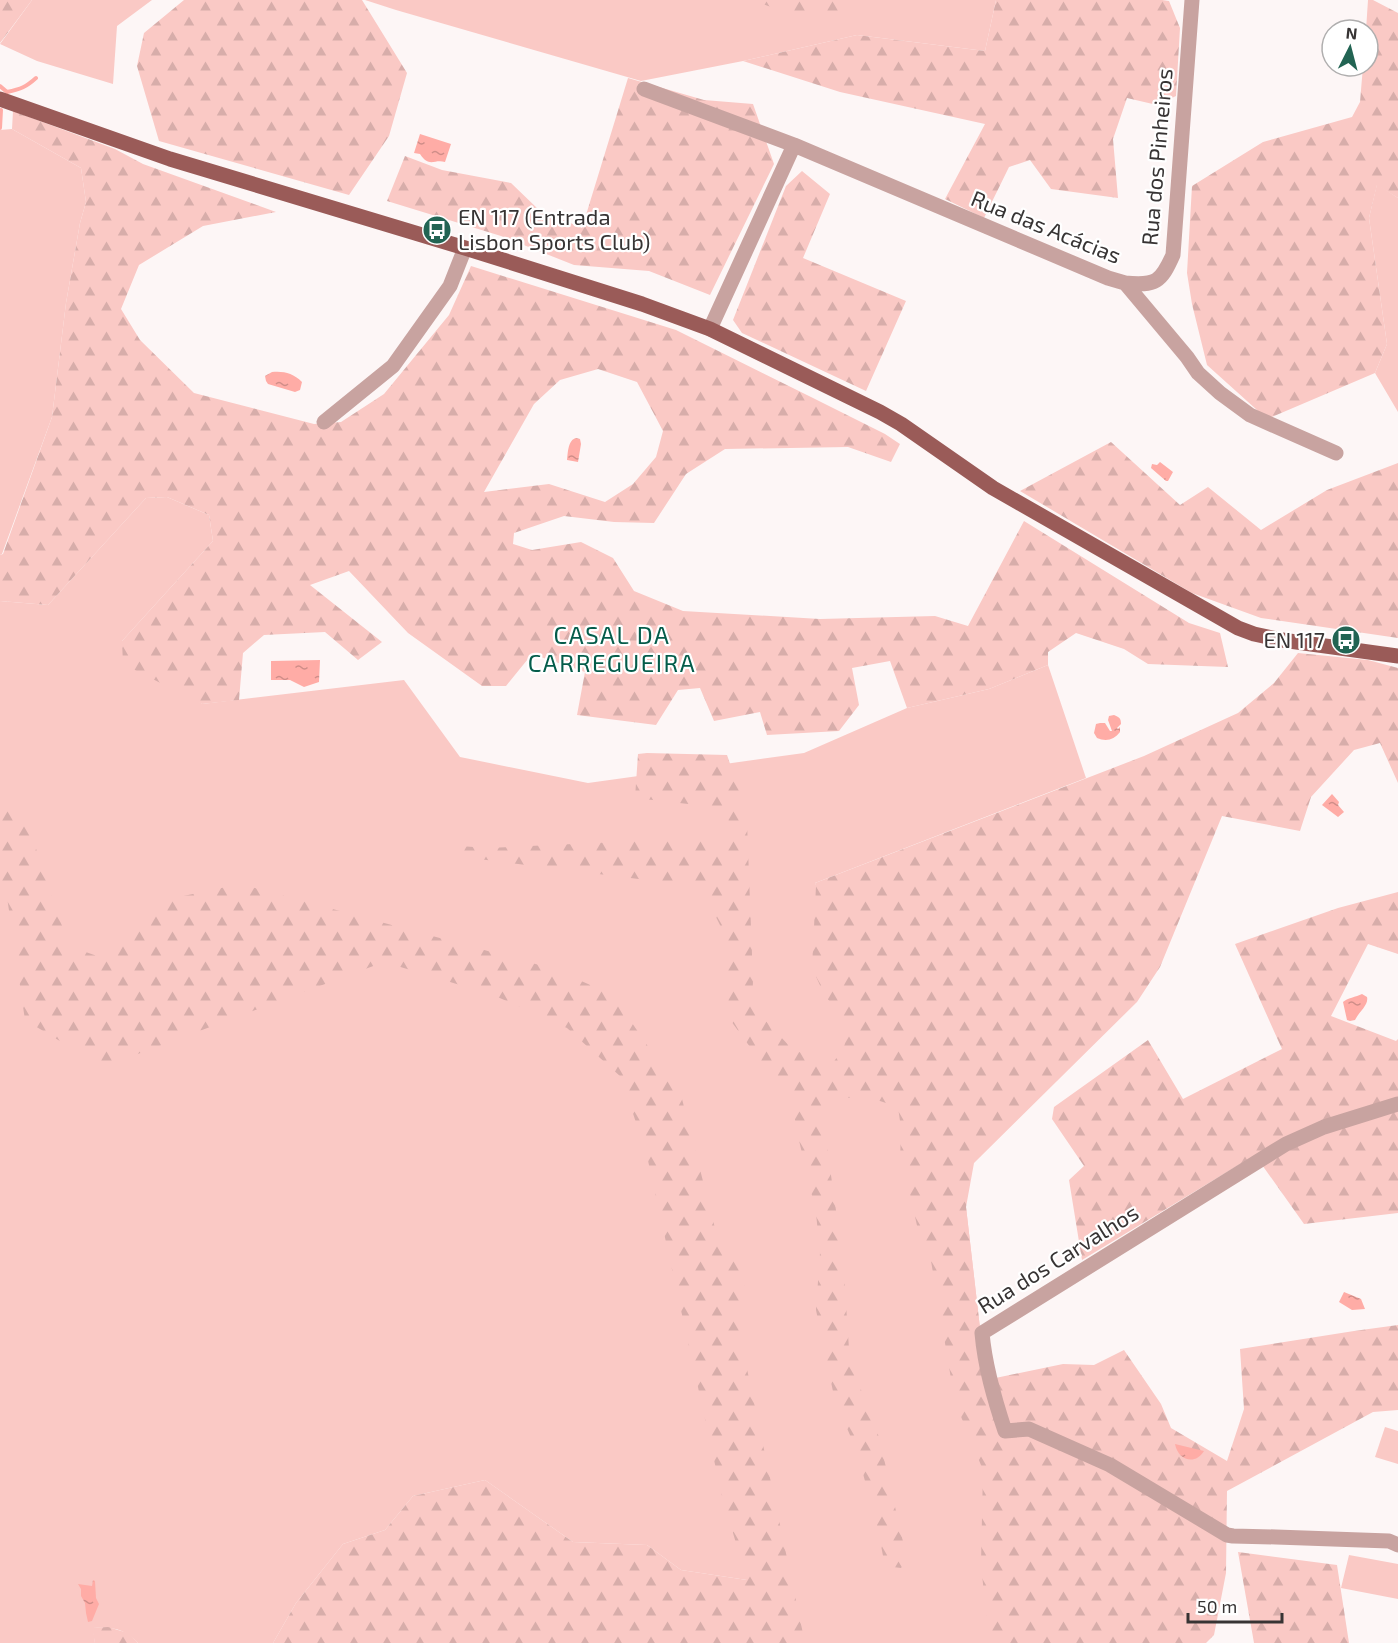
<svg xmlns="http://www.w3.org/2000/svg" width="1398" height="1643" viewBox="0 0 1398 1643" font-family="'Exo 2',sans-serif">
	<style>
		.green { fill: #fac9c5 }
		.forest { fill: url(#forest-firs); fill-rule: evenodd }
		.water { fill: url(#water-ripples) }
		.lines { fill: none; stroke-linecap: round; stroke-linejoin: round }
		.stream { stroke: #ffaca6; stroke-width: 4 }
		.minor { stroke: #c8a3a0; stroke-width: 15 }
		.major { stroke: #9a5b58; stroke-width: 15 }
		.labels { text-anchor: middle; stroke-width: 4.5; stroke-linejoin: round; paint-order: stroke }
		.street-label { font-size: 22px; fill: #373434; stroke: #fff }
		.poi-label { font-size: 22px; fill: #373434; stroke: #fff; text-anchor: start }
		.neighbourhood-label { font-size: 24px; letter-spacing: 1.5px; fill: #045c4a; stroke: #fff }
	</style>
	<defs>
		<pattern id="forest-firs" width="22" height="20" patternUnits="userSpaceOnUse" patternTransform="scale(1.5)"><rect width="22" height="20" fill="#fac9c5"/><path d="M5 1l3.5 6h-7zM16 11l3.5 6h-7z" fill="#d7adaa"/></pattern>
		<pattern id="water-ripples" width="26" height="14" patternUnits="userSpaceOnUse" patternTransform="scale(1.5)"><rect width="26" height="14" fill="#ffaca6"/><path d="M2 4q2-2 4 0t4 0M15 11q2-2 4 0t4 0" fill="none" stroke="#cf8d88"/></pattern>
	</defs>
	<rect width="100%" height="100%" fill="#fdf6f6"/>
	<path class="green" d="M 32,0 L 152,0 L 117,26 L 113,84 L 37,61 L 0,44 Z
		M 365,0 L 996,0 L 985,51 L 857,35 L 743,61 L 641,81 L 396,10 Z
		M 12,129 L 81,168 L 86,202 L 80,223 L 66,303 L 52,417 L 2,554 L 0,555 L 0,130 Z
		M 1377,184 L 1398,198 L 1398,412 L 1375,373 L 1387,344 L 1369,218 Z
		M 167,497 L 209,515 L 213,541 L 122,641 L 202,704 L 404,680 L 460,757 L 588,783 L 804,753 L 907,708 L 989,689 L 1048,665 L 1086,778 L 815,883 L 966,1207 L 986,1380 L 1034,1643 L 766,1643 L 747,1580 L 681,1570 L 647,1545 L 573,1542 L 485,1480 L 413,1496 L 385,1530 L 343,1544 L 296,1603 L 273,1643 L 138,1643 C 123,1628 114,1627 93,1628 L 95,1643 L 0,1643 L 0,601 L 48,605 L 146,498 Z
		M 1385,1427 L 1398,1431 L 1398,1464 L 1375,1457 Z
		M 1349,1555 L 1398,1564 L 1398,1599 L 1341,1588 Z"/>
	<path class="forest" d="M 0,0 L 32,0 L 0,43 Z
		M 184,0 L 362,0 L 407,73 L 389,136 L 349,195 L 159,141 L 137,66 L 144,33 Z
		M 752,0 L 845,0 L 846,11 L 796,16 Z
		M 996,0 L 1162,0 L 1169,1 L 1180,28 L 1176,96 L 1157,105 L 1127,98 L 1113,139 L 1118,198 L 1051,189 L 1030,160 L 1009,167 L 984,218 L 945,199 L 985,124 L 840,92 L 743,61 L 857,35 L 985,51 Z
		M 1368,0 L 1373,0 L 1398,13 L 1398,198 L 1377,185 L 1369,218 L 1387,344 L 1375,373 L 1267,419 L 1207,365 L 1192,304 L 1187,273 L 1192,186 L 1263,142 L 1352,117 L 1360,102 L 1363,66 L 1368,66 L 1368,30 L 1366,30 Z
		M 628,78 L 704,100 L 753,104 L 774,164 L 710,295 L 649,271 L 574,265 L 501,236 L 387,201 L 405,156 L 442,170 L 511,183 L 538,209 L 582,228 Z
		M 13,111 L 115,149 L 143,164 L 276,212 L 203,226 L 139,265 L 121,309 L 140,340 L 194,393 L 314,424 L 341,422 L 384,394 L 449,315 L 471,266 L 676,330 L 811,397 L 885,434 L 900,444 L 891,462 L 848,447 L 725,449 L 686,474 L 654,523 L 614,522 L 564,516 L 514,533 L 513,544 L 532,550 L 581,542 L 613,558 L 634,591 L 683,611 L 820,619 L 935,616 L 968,626 L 1024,521 L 1189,623 L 1220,633 L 1228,667 L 1148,664 L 1124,649 L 1076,633 L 1048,652 L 1048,665 L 989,689 L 907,708 L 890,661 L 852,668 L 859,705 L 839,731 L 767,735 L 760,712 L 714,721 L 700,688 L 678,690 L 656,725 L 577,715 L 585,672 L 532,654 L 506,686 L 482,686 L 408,633 L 349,571 L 310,585 L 382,642 L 358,660 L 325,632 L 264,635 L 243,653 L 239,700 L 202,704 L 123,664 L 122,641 L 213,541 L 209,515 L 167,497 L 146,498 L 48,605 L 0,601 L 0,555 L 3,554 L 52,417 L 66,303 L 80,223 L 86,202 L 81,168 L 12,129 ZM 598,369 L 637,382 L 663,431 L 656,457 L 633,484 L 605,502 L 549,484 L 484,492 L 534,404 L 560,380 Z
		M 802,171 L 830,194 L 803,258 L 906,301 L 866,391 L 742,333 L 733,320 L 786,186 Z
		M 1111,442 L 1180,505 L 1208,487 L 1261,530 L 1327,490 L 1398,463 L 1398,638 L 1261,618 L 1192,593 L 1020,491 Z
		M 1298,653 L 1368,660 L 1398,668 L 1398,783 L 1380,743 L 1354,750 L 1311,797 L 1300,831 L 1222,816 L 1160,967 L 1137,1002 L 974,1163 L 966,1207 L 986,1380 L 1063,1364 L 1094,1365 L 1124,1350 L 1161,1404 L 1171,1428 L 1227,1461 L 1244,1409 L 1240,1349 L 1354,1331 L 1398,1325 L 1398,1410 L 1373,1412 L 1227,1491 L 1226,1573 L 1214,1635 L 1206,1643 L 989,1643 L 981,1564 L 983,1470 L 955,1402 L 930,1255 L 920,1239 L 908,1185 L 900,1163 L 901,1128 L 898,1107 L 868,1097 L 824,1099 L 828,1154 L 843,1260 L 849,1349 L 865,1403 L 879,1437 L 907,1559 L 901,1568 L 885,1566 L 878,1530 L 857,1451 L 835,1401 L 816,1310 L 820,1253 L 816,1213 L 798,1136 L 793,1109 L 764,1066 L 731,1021 L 724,969 L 728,941 L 708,901 L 695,886 L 471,858 L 459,846 L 489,848 L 726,837 L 731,828 L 724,808 L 635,798 L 638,754 L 647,753 L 727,755 L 742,798 L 747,823 L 753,981 L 752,1006 L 793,1050 L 833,1063 L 844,1047 L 849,1023 L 825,996 L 812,968 L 816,886 L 815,883 L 1144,756 L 1238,713 L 1274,683 Z
		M 0,798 L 28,825 L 69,946 L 97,956 L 155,902 L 240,884 L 554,969 L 613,995 L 681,1095 L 718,1240 L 734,1252 L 748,1295 L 740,1336 L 805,1643 L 273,1643 L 296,1603 L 343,1544 L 385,1530 L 413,1496 L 485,1480 L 573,1542 L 647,1545 L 681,1570 L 747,1580 L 722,1496 L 647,1156 L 621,1077 L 567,1028 L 493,995 L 384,962 L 103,1067 L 25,1020 L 6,890 L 0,880 Z
		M 1398,892 L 1398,954 L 1368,944 L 1331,1016 L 1396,1041 L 1398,1039 L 1398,1213 L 1304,1224 L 1255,1155 L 1082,1260 L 1069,1180 L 1084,1166 L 1052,1119 L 1054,1107 L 1148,1040 L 1183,1099 L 1282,1049 L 1235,944 L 1338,908 Z
		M 1238,1552 L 1337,1565 L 1349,1643 L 1254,1643 Z
		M 108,1627 L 128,1633 L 138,1643 L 95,1643 L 92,1628 Z"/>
	<path class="water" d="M 420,134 L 451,144 L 445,162 C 434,159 429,168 420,154 L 414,153 Z
		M 272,372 C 284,371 293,373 302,382 L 300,390 L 295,392 L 268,384 L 266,381 L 265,376 Z
		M 576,438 L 580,439 L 581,444 L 578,462 L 567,460 C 568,452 568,440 576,438 Z
		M 1160,462 L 1173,472 L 1168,481 L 1166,481 L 1151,468 L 1152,464 L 1157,465 Z
		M 320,660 L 319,682 L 304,687 L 290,680 L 271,680 L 271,661 Z
		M 1114,715 C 1119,717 1121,718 1121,724 L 1117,728 L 1118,729 L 1120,727 L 1120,732 C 1114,740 1106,742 1097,738 L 1094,733 L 1096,724 L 1100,723 L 1105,723 L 1110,731 L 1112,731 L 1108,720 L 1109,716 Z
		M 1332,794 L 1339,802 L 1338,805 L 1344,812 L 1338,817 L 1322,805 Z
		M 1362,994 L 1367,997 C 1369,1005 1359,1012 1355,1020 L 1350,1021 L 1347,1020 L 1343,1002 C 1347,998 1356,997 1362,994 Z
		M 1344,1292 L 1361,1299 L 1365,1309 L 1352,1310 L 1339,1302 Z
		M 1175,1444 L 1204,1451 C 1195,1466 1178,1460 1175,1444 Z
		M 93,1580 L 95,1581 L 96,1598 L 99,1604 L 92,1621 L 88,1622 L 86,1613 L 85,1603 L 81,1596 L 81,1589 L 78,1584 L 92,1586 Z"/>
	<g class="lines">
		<path class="stream" d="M 0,86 L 7,92 C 21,89 26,87 36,78
			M 0,128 L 1,110"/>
		<path class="minor" d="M 644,89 L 794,145
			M 1125,283 C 1156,286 1161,282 1173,255 L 1192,0
			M 710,329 L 794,145 L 1108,278 L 1125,283 L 1187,357 L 1198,373 L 1220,393 L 1250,415 L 1336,453
			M 324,422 L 393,366 L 450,286 L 465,248
			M 1398,1104 L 1324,1127 L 1286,1144 L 982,1333 C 985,1367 994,1398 1005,1431 L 1029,1429 L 1110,1465 L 1227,1535 L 1233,1536 L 1276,1537 L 1389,1541 L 1398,1545"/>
		<path class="major" d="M 0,99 L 170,159 L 465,248 L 642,304 L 710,329 L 880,412 L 901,424 L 993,488 L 1238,628 L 1254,634 L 1282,640 L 1398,656"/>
	</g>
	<defs>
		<g id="bus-disc" transform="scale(1.5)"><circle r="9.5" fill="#226453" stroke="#fff"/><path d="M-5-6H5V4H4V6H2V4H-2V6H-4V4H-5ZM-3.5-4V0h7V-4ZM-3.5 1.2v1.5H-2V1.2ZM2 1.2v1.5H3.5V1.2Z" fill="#fff"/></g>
	</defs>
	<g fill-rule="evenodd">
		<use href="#bus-disc" x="437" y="230"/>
		<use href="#bus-disc" x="1346" y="640"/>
	</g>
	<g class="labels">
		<g class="street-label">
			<text transform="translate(1157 157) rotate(-85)" y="8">Rua dos Pinheiros</text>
			<text transform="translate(1046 227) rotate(22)" y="8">Rua das Acácias</text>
			<text transform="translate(1058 1259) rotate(-32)" y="8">Rua dos Carvalhos</text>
		</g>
		<g class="poi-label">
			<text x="458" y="225">EN 117 (Entrada<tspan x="458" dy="25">Lisbon Sports Club)</tspan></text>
			<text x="1325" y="648" text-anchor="end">EN 117</text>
		</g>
		<g class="neighbourhood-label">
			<text x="612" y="644">CASAL DA<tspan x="612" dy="28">CARREGUEIRA</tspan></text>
		</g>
	</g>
	<g transform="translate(1350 48) rotate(6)"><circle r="28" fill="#ffffff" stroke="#afaeae" stroke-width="1.5"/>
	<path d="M0-4.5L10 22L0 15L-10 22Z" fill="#226453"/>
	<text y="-9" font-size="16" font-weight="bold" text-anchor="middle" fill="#373434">N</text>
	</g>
	<path d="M1188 1613v9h94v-9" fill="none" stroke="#373434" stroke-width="3"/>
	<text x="1197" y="1613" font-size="18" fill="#373434" stroke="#ffffff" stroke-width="4.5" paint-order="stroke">50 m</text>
</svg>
